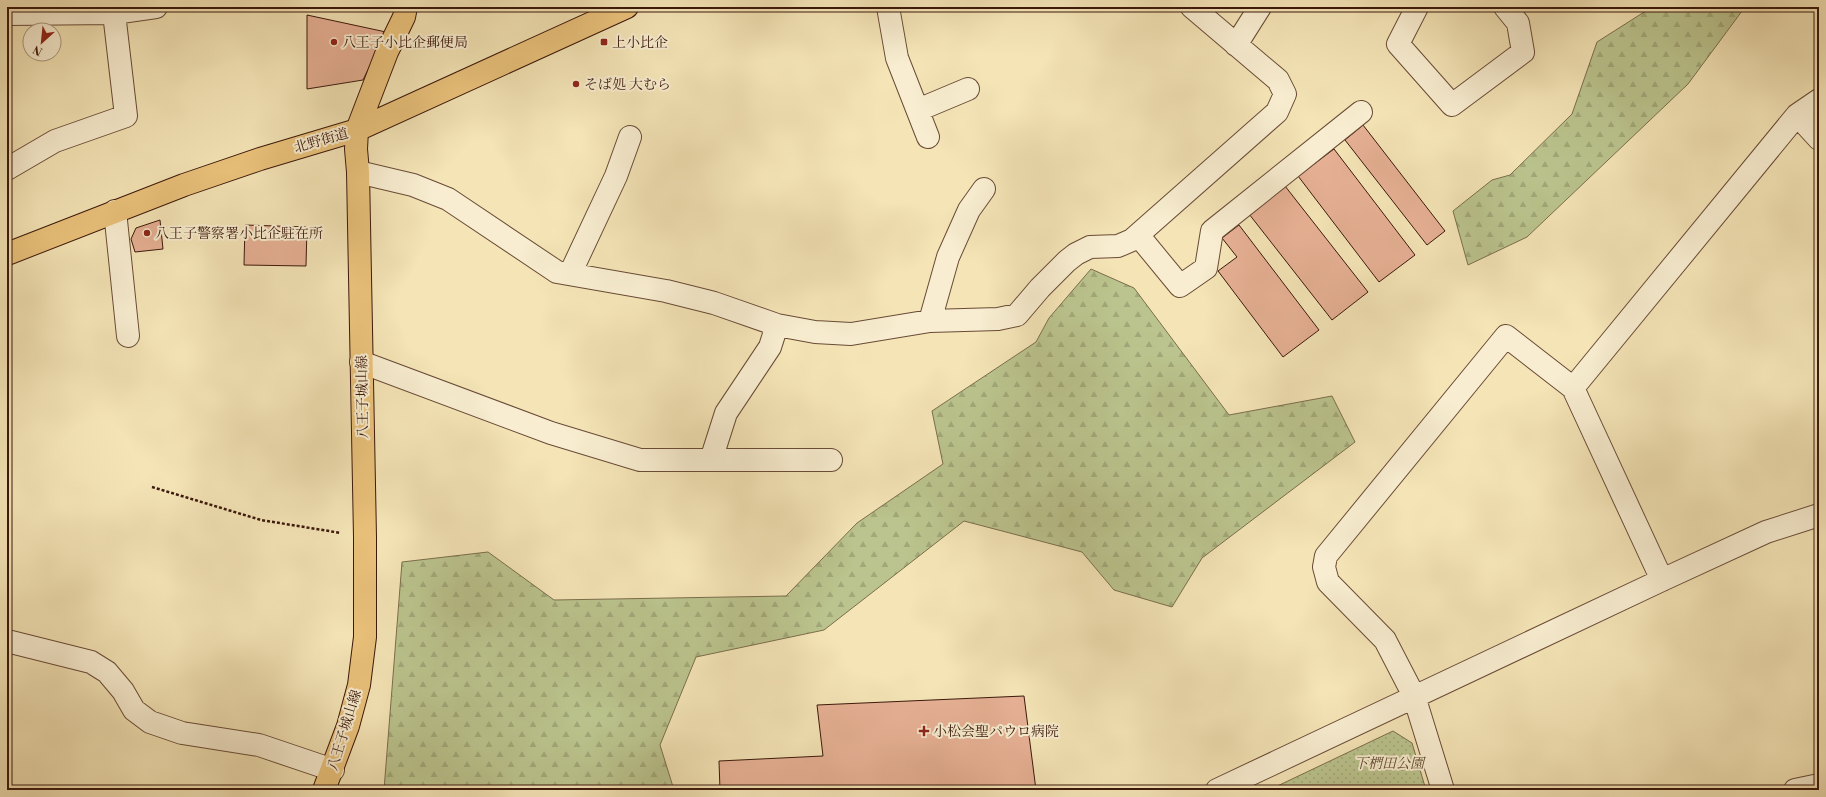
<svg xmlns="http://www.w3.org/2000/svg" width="1826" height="797" viewBox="0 0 1826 797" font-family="'Libre Bodoni','Noto Serif JP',serif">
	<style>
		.grass { fill: url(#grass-dots); stroke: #7b6e4c }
		.forest { fill: url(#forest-firs); stroke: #7b6e4c }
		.building { fill: #e6b094; stroke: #3b180b }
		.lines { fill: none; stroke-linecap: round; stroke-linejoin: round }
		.minor-casing { stroke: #694b36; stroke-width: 24 }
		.major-casing { stroke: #3b180b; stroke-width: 24 }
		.path { stroke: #3b180b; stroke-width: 2.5; stroke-dasharray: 3 2; stroke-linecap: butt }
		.minor { stroke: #f8edd0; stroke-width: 22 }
		.major { stroke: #eac27b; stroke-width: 22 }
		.poi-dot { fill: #8f2418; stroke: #f8edd0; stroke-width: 1.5 }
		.labels { text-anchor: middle; stroke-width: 4; stroke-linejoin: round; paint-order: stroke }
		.poi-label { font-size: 14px; fill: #3b180b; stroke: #f8edd0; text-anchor: start }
		.street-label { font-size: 14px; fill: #3b180b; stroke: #f8edd0 }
		.park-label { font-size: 14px; font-style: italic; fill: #614c32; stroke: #f8edd0 }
	</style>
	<defs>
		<pattern id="grass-dots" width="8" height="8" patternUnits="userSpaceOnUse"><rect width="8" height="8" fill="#bbc48e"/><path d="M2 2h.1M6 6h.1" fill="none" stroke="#a2a879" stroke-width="1.8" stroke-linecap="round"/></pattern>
		<pattern id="forest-firs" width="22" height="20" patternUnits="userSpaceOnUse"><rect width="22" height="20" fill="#bbc48e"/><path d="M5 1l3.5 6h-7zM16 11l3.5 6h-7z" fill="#a2a879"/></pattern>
	</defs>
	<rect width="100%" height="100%" fill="#f4e4b6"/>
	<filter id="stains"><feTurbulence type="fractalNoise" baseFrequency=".005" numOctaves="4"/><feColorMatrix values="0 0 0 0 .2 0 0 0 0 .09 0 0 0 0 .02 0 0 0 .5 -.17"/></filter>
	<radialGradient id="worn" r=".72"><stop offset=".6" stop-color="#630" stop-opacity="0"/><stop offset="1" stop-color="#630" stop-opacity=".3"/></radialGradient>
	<path class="grass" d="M 1393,731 L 1412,743 L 1426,790 L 1269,790 Z"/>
	<path class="forest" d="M 1652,7 L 1745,7 L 1688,84 L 1527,237 L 1468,265 L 1453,211 L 1492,180 L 1510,175 L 1572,114 L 1597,42 Z
		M 1091,269 L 1134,288 L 1229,415 L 1332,396 L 1355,442 L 1202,558 L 1172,607 L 1114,590 L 1082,552 L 964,521 L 824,630 L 696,657 L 660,745 L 674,790 L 384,790 L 402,562 L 488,552 L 554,600 L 786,596 L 857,523 L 943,464 L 932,411 L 1036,342 L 1049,318 Z"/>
	<path class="building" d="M 307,15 L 386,32 L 363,80 L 307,89 Z
		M 1363,125 L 1445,231 L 1427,245 L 1345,140 Z
		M 1334,149 L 1415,255 L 1379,282 L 1298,176 Z
		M 1285,186 L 1368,292 L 1332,320 L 1249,214 Z
		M 160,220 L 163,249 L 135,252 L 131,239 L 136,228 Z
		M 245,225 L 307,227 L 306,266 L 244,265 Z
		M 1239,225 L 1319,330 L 1283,357 L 1218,271 L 1237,257 L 1222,238 Z
		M 1024,696 L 1036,790 L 720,790 L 719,761 L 823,756 L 817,705 Z"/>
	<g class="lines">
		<g class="minor-casing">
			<path id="minor" d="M 888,7 L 897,58 L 928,137
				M 1417,7 L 1398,44 L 1452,105 L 1523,52 L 1518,23 L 1505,7
				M 7,14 L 114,13 L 156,7
				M 1236,45 L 1260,7
				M 918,110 L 968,89
				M 1797,115 L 1819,139
				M 7,169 L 55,141 L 126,116 L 114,13
				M 358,172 L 413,185 L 448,199 L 557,272 L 666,291 L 714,303 L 777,325 L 815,332 L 851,334 L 930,321 L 998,319 L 1017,315 L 1040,288 L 1067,261 L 1076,254 L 1090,247 L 1118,246 L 1132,240 L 1277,112 L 1285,94 L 1278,80 L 1192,7
				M 115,211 L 128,336
				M 1138,235 L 1180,286 L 1206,268 L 1212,231 L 1361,112
				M 570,274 L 616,176 L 630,137
				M 930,321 L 948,257 L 969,210 L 984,189
				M 361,362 L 551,433 L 640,460 L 831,460
				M 711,460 L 726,413 L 770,347 L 777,325
				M 1662,580 L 1573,388 L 1797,115 L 1819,100
				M 7,641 L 91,662 L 107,672 L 123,691 L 134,710 L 150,722 L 182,733 L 259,745 L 333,770
				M 1217,790 L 1662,580 L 1766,532 L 1819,515
				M 1443,790 L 1414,696 L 1385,640 L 1328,582 L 1324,567 L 1326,556 L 1506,336 L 1573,388
				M 1795,790 L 1819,785"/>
		</g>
		<g class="major-casing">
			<path id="major" d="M 7,254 L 184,185 L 260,159 L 357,130 L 627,7
				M 324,790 L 348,726 L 359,685 L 365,637 L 365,537 L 358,172 L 356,149 L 357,130 L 387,52 L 404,17 L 406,7"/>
		</g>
		<path class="path" d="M 152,487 L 261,520 L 341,533"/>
		<use href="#minor" class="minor"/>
		<use href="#major" class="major"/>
	</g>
	<g class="poi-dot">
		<circle cx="334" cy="42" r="4"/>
		<rect x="600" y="38" width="8" height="8" rx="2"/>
		<circle cx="576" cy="84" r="4"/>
		<circle cx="147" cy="233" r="4"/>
		<path d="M922 725h4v4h4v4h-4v4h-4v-4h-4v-4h4z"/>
	</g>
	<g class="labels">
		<g class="poi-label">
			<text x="342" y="47">八王子小比企郵便局</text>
			<text x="612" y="47">上小比企</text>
			<text x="584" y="89">そば処 大むら</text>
			<text x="155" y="238">八王子警察署小比企駐在所</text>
			<text x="933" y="736">小松会聖パウロ病院</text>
		</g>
		<g class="street-label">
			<text transform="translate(321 140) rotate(-16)" y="5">北野街道</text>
			<text transform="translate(362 397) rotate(-91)" y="5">八王子城山線</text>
			<text transform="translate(344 730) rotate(-73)" y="5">八王子城山線</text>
		</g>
		<g class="park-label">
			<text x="1389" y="768">下椚田公園</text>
		</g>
	</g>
	<rect width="1826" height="797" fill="none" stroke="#f4e4b6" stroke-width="24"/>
	<rect x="8" y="8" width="1810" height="781" fill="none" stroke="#3b180b" stroke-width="2"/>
	<rect x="12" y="12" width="1802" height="773" fill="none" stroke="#3b180b"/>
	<g transform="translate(42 42) rotate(207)"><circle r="19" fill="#f8edd0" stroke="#ac9881"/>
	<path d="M0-3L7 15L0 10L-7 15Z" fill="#8f2418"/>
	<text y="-6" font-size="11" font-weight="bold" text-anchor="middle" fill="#3b180b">N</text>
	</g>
	<rect width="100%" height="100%" filter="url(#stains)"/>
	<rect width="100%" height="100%" fill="url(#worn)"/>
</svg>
